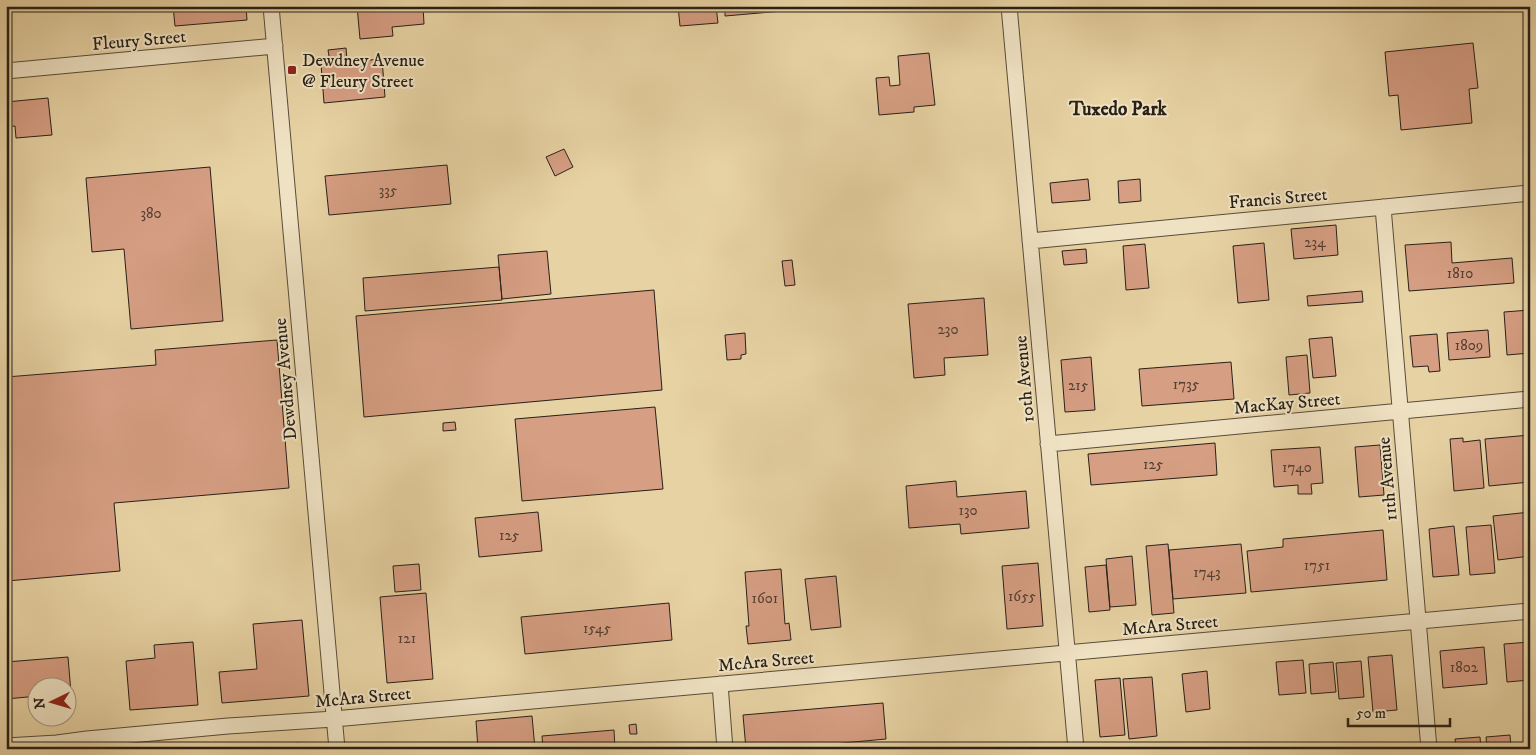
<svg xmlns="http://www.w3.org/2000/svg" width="1536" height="755" viewBox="0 0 1536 755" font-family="'IM FELL DW Pica',serif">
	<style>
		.building { fill: #d69e83; stroke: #282017 }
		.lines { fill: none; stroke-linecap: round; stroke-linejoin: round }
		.minor-casing { stroke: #584c3a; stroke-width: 17 }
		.minor { stroke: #efe2c3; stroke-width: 15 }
		.poi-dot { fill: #8f2418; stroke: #efe2c3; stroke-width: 2 }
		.labels { text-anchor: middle; stroke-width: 4; stroke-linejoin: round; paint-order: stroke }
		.number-label { font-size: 15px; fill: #544032 }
		.street-label { font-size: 18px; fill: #282017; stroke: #efe2c3 }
		.poi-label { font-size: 18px; fill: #282017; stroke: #efe2c3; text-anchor: start }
		.neighbourhood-label { font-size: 19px; font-weight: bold; fill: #282017; stroke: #efe2c3 }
	</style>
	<rect width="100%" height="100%" fill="#e7d2a3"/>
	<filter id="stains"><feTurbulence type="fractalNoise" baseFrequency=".004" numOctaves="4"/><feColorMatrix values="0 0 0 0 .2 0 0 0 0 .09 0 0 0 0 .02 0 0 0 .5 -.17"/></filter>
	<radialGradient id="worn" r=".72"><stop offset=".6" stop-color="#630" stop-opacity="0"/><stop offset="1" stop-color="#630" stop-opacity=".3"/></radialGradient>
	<path class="building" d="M 173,6 L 246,6 L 247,20 L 175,26 Z
		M 357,6 L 423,6 L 424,24 L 392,27 L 393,36 L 360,39 Z
		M 678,6 L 716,6 L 718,23 L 680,26 Z
		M 725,6 L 783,6 L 783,11 L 725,16 Z
		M 1473,43 L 1478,88 L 1469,89 L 1472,123 L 1401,130 L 1398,95 L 1389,96 L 1385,52 Z
		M 346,48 L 347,60 L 330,62 L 328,50 Z
		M 929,53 L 935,105 L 914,107 L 914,112 L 879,115 L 876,78 L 889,77 L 890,86 L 900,85 L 898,56 Z
		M 382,59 L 385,97 L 324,103 L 321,64 Z
		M 48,98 L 52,135 L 16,138 L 15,126 L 6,127 L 6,102 Z
		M 564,149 L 573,167 L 555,176 L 546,157 Z
		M 447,165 L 451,204 L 329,215 L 325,176 Z
		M 210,167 L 223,321 L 131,329 L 124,249 L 92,252 L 86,178 Z
		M 1088,179 L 1090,200 L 1052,203 L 1050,183 Z
		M 1140,179 L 1141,201 L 1119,203 L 1118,181 Z
		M 1336,225 L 1338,255 L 1294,259 L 1291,229 Z
		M 1451,242 L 1452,263 L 1512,258 L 1514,283 L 1409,291 L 1405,245 Z
		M 1264,243 L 1269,300 L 1238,303 L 1233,246 Z
		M 1145,244 L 1149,288 L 1126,290 L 1123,246 Z
		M 1086,249 L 1087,263 L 1064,265 L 1062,251 Z
		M 547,251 L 551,294 L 502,299 L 498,255 Z
		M 792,260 L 795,285 L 785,286 L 782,261 Z
		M 499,267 L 502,300 L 365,311 L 363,278 Z
		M 654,290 L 662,390 L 364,417 L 356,316 Z
		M 1362,291 L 1363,302 L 1308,306 L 1307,296 Z
		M 984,298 L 988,355 L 944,358 L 945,375 L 914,378 L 908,304 Z
		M 1530,310 L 1530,353 L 1507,355 L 1504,312 Z
		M 1488,330 L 1490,357 L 1449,360 L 1447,333 Z
		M 745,333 L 746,354 L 741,355 L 741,359 L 727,360 L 725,335 Z
		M 1437,334 L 1440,371 L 1429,372 L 1428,366 L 1413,367 L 1410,336 Z
		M 1332,337 L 1336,376 L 1313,378 L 1309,339 Z
		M 277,340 L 289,488 L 114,503 L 120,571 L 7,581 L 6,377 L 156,365 L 155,350 Z
		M 1307,355 L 1310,393 L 1289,395 L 1286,357 Z
		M 1091,357 L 1095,410 L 1065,412 L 1061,360 Z
		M 1231,362 L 1234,399 L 1142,406 L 1139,369 Z
		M 655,407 L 663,489 L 522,501 L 515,419 Z
		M 455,422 L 456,430 L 443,431 L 443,423 Z
		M 1530,435 L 1530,482 L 1489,486 L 1485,439 Z
		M 1463,438 L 1463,442 L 1480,440 L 1484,488 L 1454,491 L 1450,439 Z
		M 1215,443 L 1217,475 L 1091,485 L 1088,454 Z
		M 1380,445 L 1384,495 L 1359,497 L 1355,447 Z
		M 1320,447 L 1323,483 L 1311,484 L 1312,494 L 1298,494 L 1298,485 L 1274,487 L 1271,450 Z
		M 956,481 L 957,497 L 1026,491 L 1029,528 L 961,534 L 960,524 L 909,528 L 906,486 Z
		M 538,512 L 542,551 L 479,557 L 475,518 Z
		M 1530,512 L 1530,556 L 1498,560 L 1493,516 Z
		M 1491,525 L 1495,573 L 1470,575 L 1466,527 Z
		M 1454,526 L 1459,575 L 1433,577 L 1429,529 Z
		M 1383,530 L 1387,580 L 1251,592 L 1247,551 L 1283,547 L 1283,539 Z
		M 1168,544 L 1174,613 L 1152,615 L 1146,546 Z
		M 1241,544 L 1246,593 L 1173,599 L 1169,550 Z
		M 1132,556 L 1136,605 L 1110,607 L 1106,559 Z
		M 1038,563 L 1043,626 L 1007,629 L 1002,566 Z
		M 419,564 L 421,590 L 395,592 L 393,566 Z
		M 1106,565 L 1110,610 L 1089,612 L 1085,567 Z
		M 781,569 L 785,624 L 789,623 L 791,640 L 748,644 L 746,626 L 749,626 L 745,572 Z
		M 836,576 L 841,627 L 811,630 L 805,579 Z
		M 426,593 L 433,679 L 387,683 L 380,597 Z
		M 669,603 L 672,640 L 525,654 L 521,617 Z
		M 302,620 L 309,696 L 222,703 L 219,672 L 257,669 L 253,624 Z
		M 193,642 L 198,705 L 130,710 L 126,661 L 155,658 L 154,645 Z
		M 1530,642 L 1530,680 L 1507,682 L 1504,644 Z
		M 1484,647 L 1487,684 L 1443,688 L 1440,651 Z
		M 1392,655 L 1397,710 L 1373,712 L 1368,657 Z
		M 68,657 L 71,693 L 68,693 L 68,688 L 38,688 L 38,696 L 6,699 L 6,662 Z
		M 1303,660 L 1306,693 L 1279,695 L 1276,662 Z
		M 1361,661 L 1364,697 L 1339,699 L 1336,663 Z
		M 1333,662 L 1336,692 L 1311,694 L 1309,664 Z
		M 1207,671 L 1210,709 L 1186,712 L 1182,674 Z
		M 1152,677 L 1157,736 L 1129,739 L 1123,679 Z
		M 1120,678 L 1125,735 L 1100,737 L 1095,680 Z
		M 883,703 L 886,739 L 778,749 L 746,749 L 743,715 Z
		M 532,716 L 535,749 L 478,749 L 476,721 Z
		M 636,724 L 637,734 L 630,734 L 629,725 Z
		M 614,730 L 615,749 L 543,749 L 542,736 Z
		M 1510,735 L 1511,749 L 1487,749 L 1486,737 Z
		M 1480,737 L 1481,749 L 1456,749 L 1455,739 Z
		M 300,743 L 300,749 L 240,749 L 240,747 Z
		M 1400,744 L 1401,749 L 1377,749 L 1376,746 Z"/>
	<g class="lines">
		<g class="minor-casing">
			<path id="minor" d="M 271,6 L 337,749
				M 1009,6 L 1076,749
				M 6,71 L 275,46
				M 1383,207 L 1429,749
				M 1030,241 L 1530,193
				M 1048,444 L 1530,399
				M 720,684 L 725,749
				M 6,746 L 57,743 L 87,739 L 228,726 L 334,719 L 1530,611"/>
		</g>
		<use href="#minor" class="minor"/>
	</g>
	<rect class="poi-dot" x="287" y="65" width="10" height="10" rx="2.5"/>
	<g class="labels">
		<g class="number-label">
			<text x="388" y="195">335</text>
			<text x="151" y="218">380</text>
			<text x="1315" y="247">234</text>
			<text x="1460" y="278">1810</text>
			<text x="948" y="334">230</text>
			<text x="1469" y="350">1809</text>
			<text x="1186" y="389">1735</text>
			<text x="1078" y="390">215</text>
			<text x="1153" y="469">125</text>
			<text x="1297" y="472">1740</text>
			<text x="968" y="515">130</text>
			<text x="509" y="540">125</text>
			<text x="1317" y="570">1751</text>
			<text x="1207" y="577">1743</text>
			<text x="1022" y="601">1655</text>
			<text x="765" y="603">1601</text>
			<text x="597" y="633">1545</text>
			<text x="407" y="643">121</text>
			<text x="1464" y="672">1802</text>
		</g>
		<g class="street-label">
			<text transform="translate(139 40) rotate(-5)" y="6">Fleury Street</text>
			<text transform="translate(1278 198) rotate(-5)" y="6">Francis Street</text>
			<text transform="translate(285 379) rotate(-95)" y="6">Dewdney Avenue</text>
			<text transform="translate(1024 379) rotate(-95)" y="6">10th Avenue</text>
			<text transform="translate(1287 403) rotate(-5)" y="6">MacKay Street</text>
			<text transform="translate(1387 479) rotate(-95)" y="6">11th Avenue</text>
			<text transform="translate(1170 625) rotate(-5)" y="6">McAra Street</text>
			<text transform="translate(766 661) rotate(-5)" y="6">McAra Street</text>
			<text transform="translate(363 697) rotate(-5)" y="6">McAra Street</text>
		</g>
		<g class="poi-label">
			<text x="302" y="66">Dewdney Avenue<tspan x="302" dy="21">@ Fleury Street</tspan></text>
		</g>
		<g class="neighbourhood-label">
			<text x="1118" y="115">Tuxedo Park</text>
		</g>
	</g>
	<rect width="1536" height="755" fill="none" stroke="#e7d2a3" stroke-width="25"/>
	<rect x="8" y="8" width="1521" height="740" fill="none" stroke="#282017" stroke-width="2.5"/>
	<rect x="12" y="12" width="1511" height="730" fill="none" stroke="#282017"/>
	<g transform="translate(52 702) rotate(265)"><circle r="24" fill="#efe2c3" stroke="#9f947e"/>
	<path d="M0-4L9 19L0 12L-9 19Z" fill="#8f2418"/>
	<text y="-8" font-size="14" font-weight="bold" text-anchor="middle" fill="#282017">N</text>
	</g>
	<path d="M1348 718v8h102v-8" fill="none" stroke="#282017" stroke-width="2.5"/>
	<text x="1356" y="718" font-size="15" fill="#282017" stroke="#efe2c3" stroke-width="4" paint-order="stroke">50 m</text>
	<rect width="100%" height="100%" filter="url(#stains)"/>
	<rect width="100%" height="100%" fill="url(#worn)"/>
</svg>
